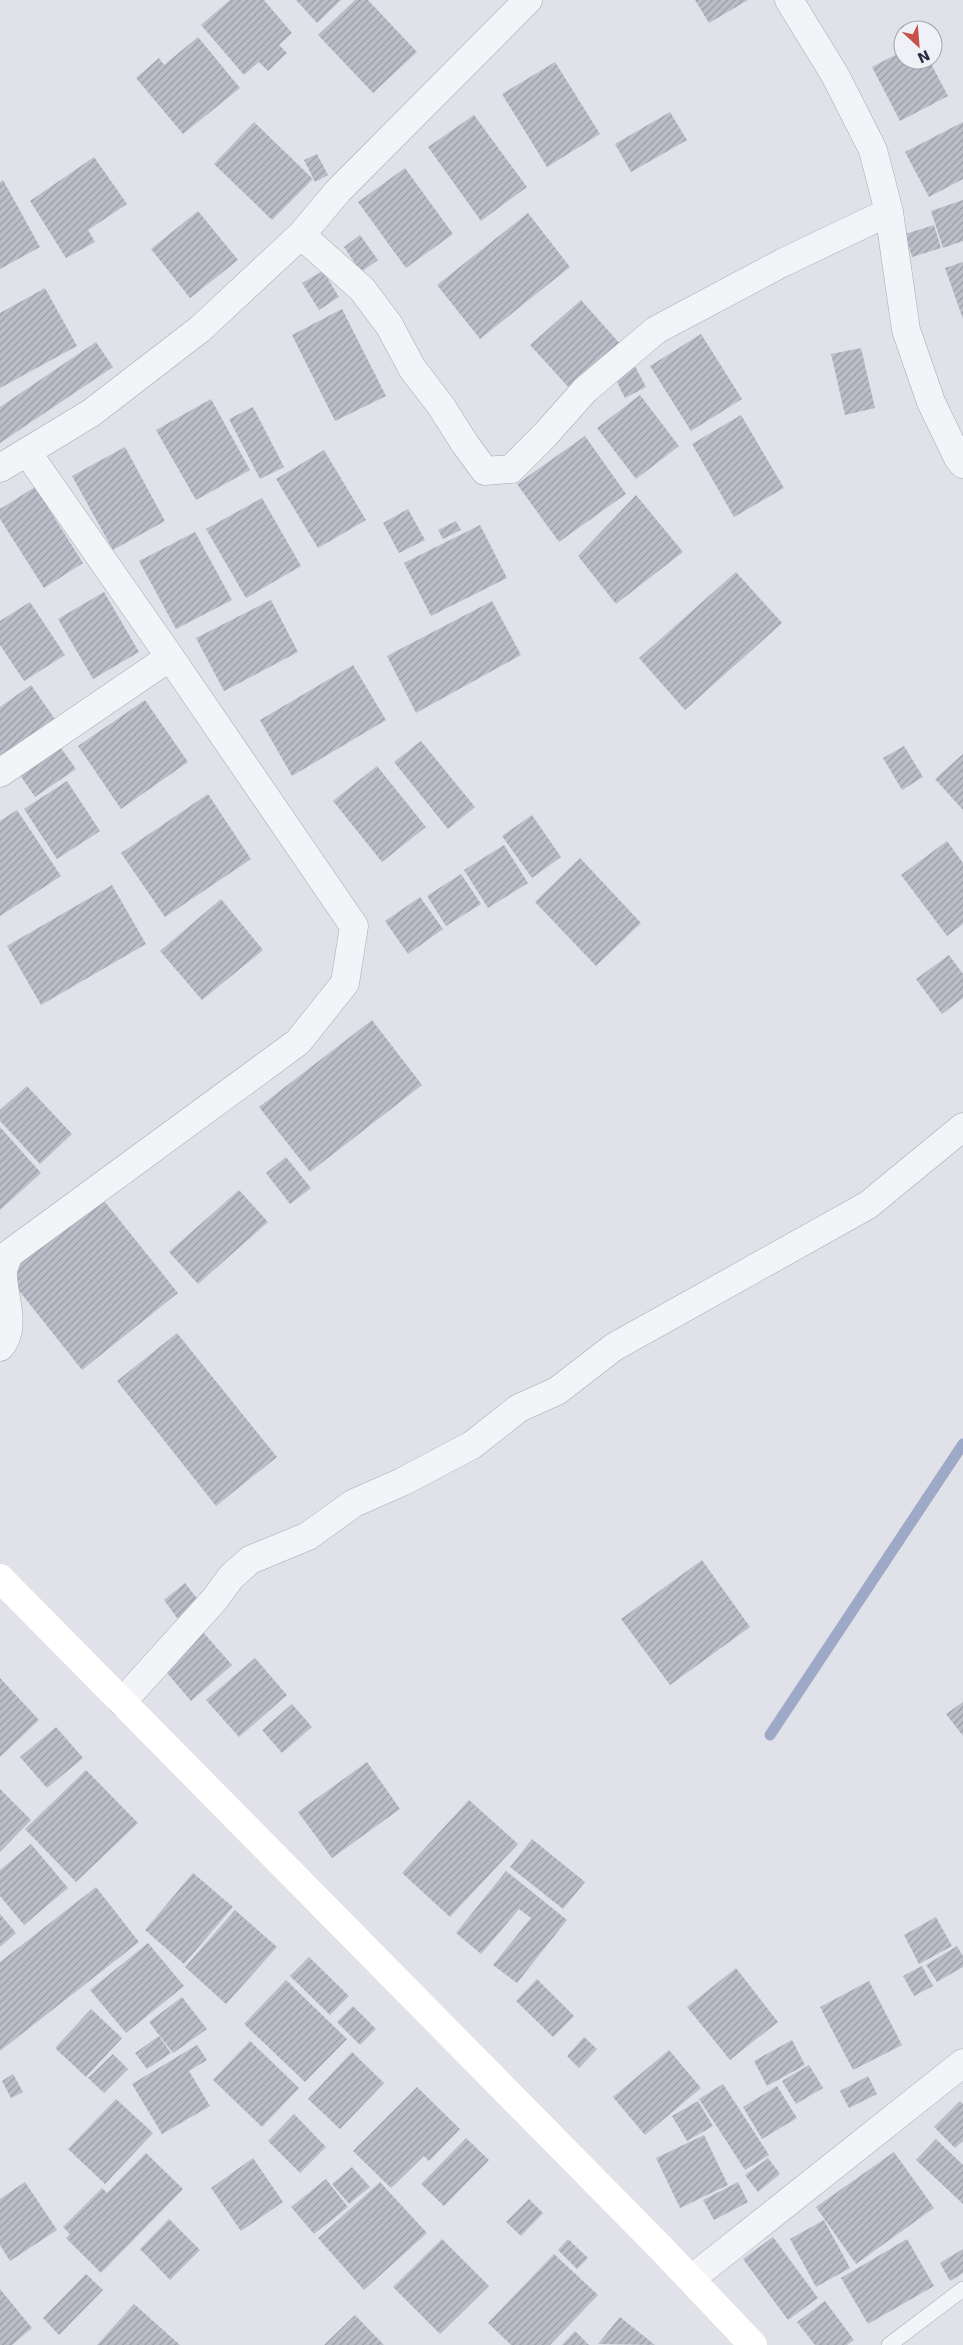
<svg xmlns="http://www.w3.org/2000/svg" width="963" height="2345" viewBox="0 0 963 2345" font-family="'DejaVu Sans',sans-serif">
	<style>
		.lines { fill: none; stroke-linecap: round; stroke-linejoin: round }
		.stream { stroke: #9da9c7; stroke-width: 11 }
		.building { fill: url(#building-hatch) }
		.lane-casing { stroke: #a6a8b3; stroke-width: 16 }
		.street-casing { stroke: #a6a8b3; stroke-width: 29 }
		.lane { stroke: #f3f4f7; stroke-width: 15 }
		.street { stroke: #f3f4f7; stroke-width: 28 }
		.secondary { stroke: #fff; stroke-width: 28 }
	</style>
	<defs>
		<pattern id="building-hatch" width="6" height="6" patternUnits="userSpaceOnUse" patternTransform="scale(1.25)"><rect width="6" height="6" fill="#bbbdc8"/><path d="M-1 1l2-2M0 6l6-6M5 7l2-2" fill="none" stroke="#989aa4"/></pattern>
	</defs>
	<rect width="100%" height="100%" fill="#e1e2e9"/>
	<g class="lines">
		<path class="stream" d="M 770,1735 L 963,1444"/>
	</g>
	<path class="building" d="M 230,0 L 264,0 L 292,33 L 279,45 L 287,53 L 268,71 L 259,62 L 244,75 L 201,25 Z
		M 296,0 L 341,0 L 317,23 Z
		M 355,0 L 368,0 L 417,52 L 373,93 L 318,35 Z
		M 695,0 L 748,0 L 709,23 Z
		M 198,37 L 240,88 L 183,134 L 136,78 L 159,58 L 164,65 Z
		M 903,51 L 903,60 L 929,60 L 948,96 L 900,121 L 872,67 Z
		M 555,62 L 600,134 L 547,167 L 502,94 Z
		M 670,112 L 687,140 L 631,172 L 615,144 Z
		M 474,115 L 527,187 L 481,221 L 428,147 Z
		M 254,122 L 313,179 L 272,220 L 214,164 Z
		M 963,122 L 963,179 L 929,197 L 905,152 Z
		M 317,154 L 328,175 L 315,182 L 304,160 Z
		M 94,157 L 127,204 L 88,230 L 95,242 L 66,258 L 30,201 Z
		M 405,168 L 453,234 L 406,268 L 358,202 Z
		M 3,180 L 40,247 L 0,269 L 0,182 Z
		M 963,200 L 963,241 L 943,248 L 931,211 Z
		M 198,211 L 238,260 L 190,298 L 151,249 Z
		M 528,213 L 570,267 L 480,339 L 437,285 Z
		M 934,225 L 941,248 L 912,257 L 905,234 Z
		M 360,235 L 378,260 L 361,272 L 344,247 Z
		M 963,262 L 963,319 L 945,268 Z
		M 323,271 L 339,297 L 319,310 L 302,283 Z
		M 45,288 L 77,346 L 0,388 L 0,313 Z
		M 581,300 L 622,346 L 572,391 L 530,345 Z
		M 342,309 L 386,396 L 335,421 L 292,335 Z
		M 701,334 L 742,399 L 691,431 L 650,366 Z
		M 96,342 L 113,367 L 0,443 L 0,407 Z
		M 861,348 L 875,408 L 845,415 L 831,354 Z
		M 631,359 L 646,387 L 625,398 L 611,370 Z
		M 640,395 L 679,446 L 636,479 L 597,428 Z
		M 211,399 L 250,470 L 196,500 L 156,430 Z
		M 253,407 L 284,467 L 260,479 L 229,419 Z
		M 741,415 L 784,488 L 734,517 L 692,444 Z
		M 585,436 L 626,494 L 559,542 L 517,484 Z
		M 125,447 L 165,521 L 113,550 L 72,476 Z
		M 324,450 L 366,520 L 318,548 L 276,479 Z
		M 35,487 L 83,563 L 44,588 L 0,519 L 0,509 Z
		M 636,495 L 683,552 L 616,604 L 578,556 Z
		M 262,498 L 301,566 L 246,598 L 206,529 Z
		M 408,509 L 425,540 L 399,553 L 383,523 Z
		M 456,521 L 461,530 L 443,539 L 438,530 Z
		M 480,525 L 507,578 L 431,616 L 404,563 Z
		M 195,532 L 232,600 L 176,629 L 139,561 Z
		M 736,572 L 782,623 L 685,710 L 639,658 Z
		M 104,592 L 139,652 L 93,679 L 58,619 Z
		M 271,600 L 298,652 L 224,691 L 196,638 Z
		M 492,601 L 521,655 L 416,713 L 387,656 Z
		M 30,602 L 65,655 L 24,681 L 0,645 L 0,621 Z
		M 353,665 L 386,720 L 292,776 L 260,720 Z
		M 31,685 L 57,722 L 0,762 L 0,707 Z
		M 145,700 L 188,762 L 121,809 L 78,746 Z
		M 421,741 L 475,807 L 448,829 L 394,762 Z
		M 904,746 L 923,777 L 902,790 L 883,758 Z
		M 61,748 L 76,769 L 35,797 L 20,775 Z
		M 963,754 L 963,810 L 935,779 Z
		M 377,766 L 426,827 L 382,862 L 333,801 Z
		M 67,781 L 100,831 L 57,859 L 24,809 Z
		M 208,794 L 251,859 L 165,917 L 121,853 Z
		M 17,810 L 61,876 L 0,916 L 0,821 Z
		M 532,815 L 561,857 L 532,878 L 502,836 Z
		M 947,841 L 963,863 L 963,924 L 947,936 L 901,875 Z
		M 504,845 L 528,883 L 488,908 L 464,870 Z
		M 580,858 L 641,923 L 596,966 L 535,902 Z
		M 461,874 L 481,904 L 446,926 L 427,896 Z
		M 112,885 L 146,944 L 41,1005 L 7,946 Z
		M 420,897 L 443,929 L 408,954 L 385,921 Z
		M 221,899 L 263,950 L 202,1000 L 160,951 Z
		M 949,955 L 963,974 L 963,998 L 942,1014 L 916,979 Z
		M 372,1020 L 422,1085 L 310,1172 L 259,1107 Z
		M 27,1086 L 72,1134 L 40,1164 L 0,1121 L 0,1110 Z
		M 0,1127 L 41,1173 L 0,1210 Z
		M 286,1157 L 311,1188 L 290,1204 L 266,1173 Z
		M 239,1190 L 268,1222 L 198,1284 L 169,1252 Z
		M 101,1197 L 178,1293 L 82,1370 L 5,1273 Z
		M 177,1333 L 277,1457 L 216,1506 L 117,1381 Z
		M 702,1560 L 750,1627 L 670,1685 L 621,1619 Z
		M 185,1583 L 202,1605 L 180,1622 L 164,1600 Z
		M 202,1631 L 232,1665 L 191,1701 L 161,1666 Z
		M 255,1658 L 287,1695 L 239,1737 L 206,1700 Z
		M 0,1678 L 39,1720 L 0,1757 Z
		M 963,1702 L 963,1736 L 946,1714 Z
		M 292,1704 L 312,1727 L 282,1753 L 262,1730 Z
		M 56,1727 L 83,1758 L 47,1788 L 20,1757 Z
		M 367,1762 L 400,1809 L 332,1858 L 298,1812 Z
		M 86,1770 L 138,1823 L 76,1882 L 25,1829 Z
		M 0,1789 L 31,1820 L 0,1852 Z
		M 469,1800 L 518,1844 L 450,1917 L 402,1873 Z
		M 532,1839 L 585,1882 L 563,1909 L 510,1867 Z
		M 31,1844 L 68,1888 L 24,1925 L 0,1896 L 0,1870 Z
		M 506,1871 L 567,1920 L 517,1983 L 493,1965 L 531,1918 L 519,1909 L 481,1954 L 456,1933 Z
		M 193,1873 L 233,1907 L 184,1964 L 145,1930 Z
		M 96,1887 L 139,1942 L 0,2051 L 0,1962 Z
		M 235,1910 L 277,1947 L 226,2004 L 185,1967 Z
		M 0,1914 L 16,1933 L 0,1947 Z
		M 936,1917 L 952,1946 L 919,1964 L 904,1935 Z
		M 148,1943 L 184,1986 L 126,2033 L 90,1990 Z
		M 957,1946 L 963,1956 L 963,1967 L 937,1982 L 926,1965 Z
		M 309,1957 L 349,1996 L 330,2015 L 290,1976 Z
		M 922,1966 L 933,1986 L 914,1996 L 903,1976 Z
		M 736,1968 L 778,2022 L 730,2060 L 687,2007 Z
		M 537,1979 L 574,2016 L 553,2037 L 516,2001 Z
		M 286,1980 L 347,2039 L 305,2082 L 244,2024 Z
		M 869,1981 L 902,2045 L 853,2070 L 820,2007 Z
		M 182,1997 L 207,2029 L 173,2053 L 149,2022 Z
		M 353,2006 L 376,2029 L 360,2045 L 337,2022 Z
		M 91,2009 L 122,2038 L 86,2077 L 55,2048 Z
		M 159,2036 L 171,2053 L 147,2069 L 135,2053 Z
		M 584,2037 L 597,2049 L 579,2068 L 567,2056 Z
		M 792,2040 L 805,2065 L 767,2086 L 754,2061 Z
		M 250,2041 L 299,2088 L 262,2127 L 213,2080 Z
		M 197,2045 L 207,2060 L 189,2071 L 210,2106 L 162,2134 L 132,2084 Z
		M 669,2050 L 701,2088 L 645,2135 L 613,2097 Z
		M 352,2052 L 384,2083 L 340,2129 L 308,2099 Z
		M 113,2054 L 128,2069 L 104,2093 L 88,2078 Z
		M 809,2065 L 823,2088 L 796,2104 L 782,2081 Z
		M 13,2074 L 23,2092 L 11,2098 L 2,2081 Z
		M 868,2076 L 877,2094 L 849,2108 L 840,2091 Z
		M 723,2084 L 769,2155 L 745,2170 L 699,2099 Z
		M 777,2086 L 797,2118 L 762,2139 L 743,2107 Z
		M 417,2087 L 460,2129 L 429,2161 L 424,2156 L 391,2188 L 353,2151 Z
		M 116,2099 L 153,2133 L 105,2184 L 68,2149 Z
		M 698,2101 L 713,2126 L 687,2141 L 672,2116 Z
		M 960,2101 L 963,2104 L 963,2141 L 955,2148 L 934,2127 Z
		M 294,2114 L 326,2147 L 300,2173 L 268,2141 Z
		M 704,2135 L 728,2185 L 680,2208 L 656,2158 Z
		M 466,2138 L 489,2160 L 444,2206 L 421,2184 Z
		M 936,2139 L 963,2165 L 963,2204 L 916,2160 Z
		M 894,2152 L 934,2208 L 856,2264 L 816,2207 Z
		M 146,2153 L 183,2189 L 101,2273 L 66,2238 L 70,2234 L 63,2227 L 102,2188 L 107,2193 Z
		M 253,2158 L 283,2202 L 241,2231 L 211,2188 Z
		M 768,2158 L 780,2174 L 758,2192 L 745,2175 Z
		M 352,2167 L 370,2187 L 349,2204 L 332,2184 Z
		M 326,2179 L 348,2207 L 314,2234 L 291,2207 Z
		M 25,2182 L 57,2230 L 10,2261 L 0,2245 L 0,2199 Z
		M 380,2182 L 427,2233 L 364,2290 L 318,2238 Z
		M 738,2182 L 748,2202 L 714,2220 L 703,2200 Z
		M 529,2199 L 543,2213 L 521,2236 L 506,2222 Z
		M 169,2219 L 200,2250 L 170,2280 L 140,2249 Z
		M 824,2220 L 850,2268 L 816,2287 L 790,2239 Z
		M 773,2237 L 818,2298 L 788,2320 L 743,2259 Z
		M 442,2239 L 489,2286 L 440,2334 L 393,2287 Z
		M 568,2239 L 588,2258 L 577,2269 L 558,2250 Z
		M 907,2239 L 934,2286 L 868,2324 L 841,2278 Z
		M 963,2249 L 963,2273 L 950,2281 L 940,2263 Z
		M 554,2254 L 598,2295 L 550,2345 L 511,2345 L 488,2323 Z
		M 86,2274 L 103,2290 L 59,2335 L 43,2318 Z
		M 0,2289 L 32,2328 L 12,2345 L 0,2345 Z
		M 825,2301 L 854,2340 L 847,2345 L 815,2345 L 797,2322 Z
		M 134,2304 L 180,2345 L 97,2345 Z
		M 355,2315 L 384,2345 L 324,2345 Z
		M 620,2317 L 655,2345 L 598,2344 Z
		M 575,2331 L 589,2345 L 562,2345 Z"/>
	<g class="lines">
		<g class="lane-casing">
			<path id="lane" d="M 889,2345 L 963,2289"/>
		</g>
		<g class="street-casing">
			<path id="street" d="M 789,0 L 835,75 L 873,150 L 889,212 L 906,330 L 931,402 L 958,458 L 963,464
				M 301,235 L 362,289 L 389,325 L 412,368 L 441,406 L 465,444 L 485,471 L 511,469 L 545,435 L 585,390 L 656,330 L 782,263 L 889,212
				M 0,468 L 91,413 L 200,329 L 301,235 L 338,191 L 528,0
				M 0,773 L 170,657
				M 0,1347 C 17,1328 4,1299 3,1277 C 2,1268 6,1262 9,1254 L 298,1042 L 345,983 L 354,926 L 170,657 L 27,452
				M 122,1702 L 215,1599 L 231,1577 L 250,1560 L 308,1536 L 354,1503 L 402,1482 L 472,1445 L 519,1408 L 557,1391 L 614,1347 L 868,1205 L 963,1127
				M 691,2279 L 963,2063"/>
		</g>
		<use href="#lane" class="lane"/>
		<use href="#street" class="street"/>
		<path class="secondary" d="M 0,1578 L 659,2246 L 753,2345"/>
	</g>
	<g transform="translate(918 45) rotate(154)"><circle r="24" fill="#f0f1f6" stroke="#a1a3ad"/>
	<path d="M0-4L9 19L0 12L-9 19Z" fill="#c8524b"/>
	<text y="-8" font-size="14" font-weight="bold" text-anchor="middle" fill="#2a2d3f">N</text>
	</g>
</svg>
